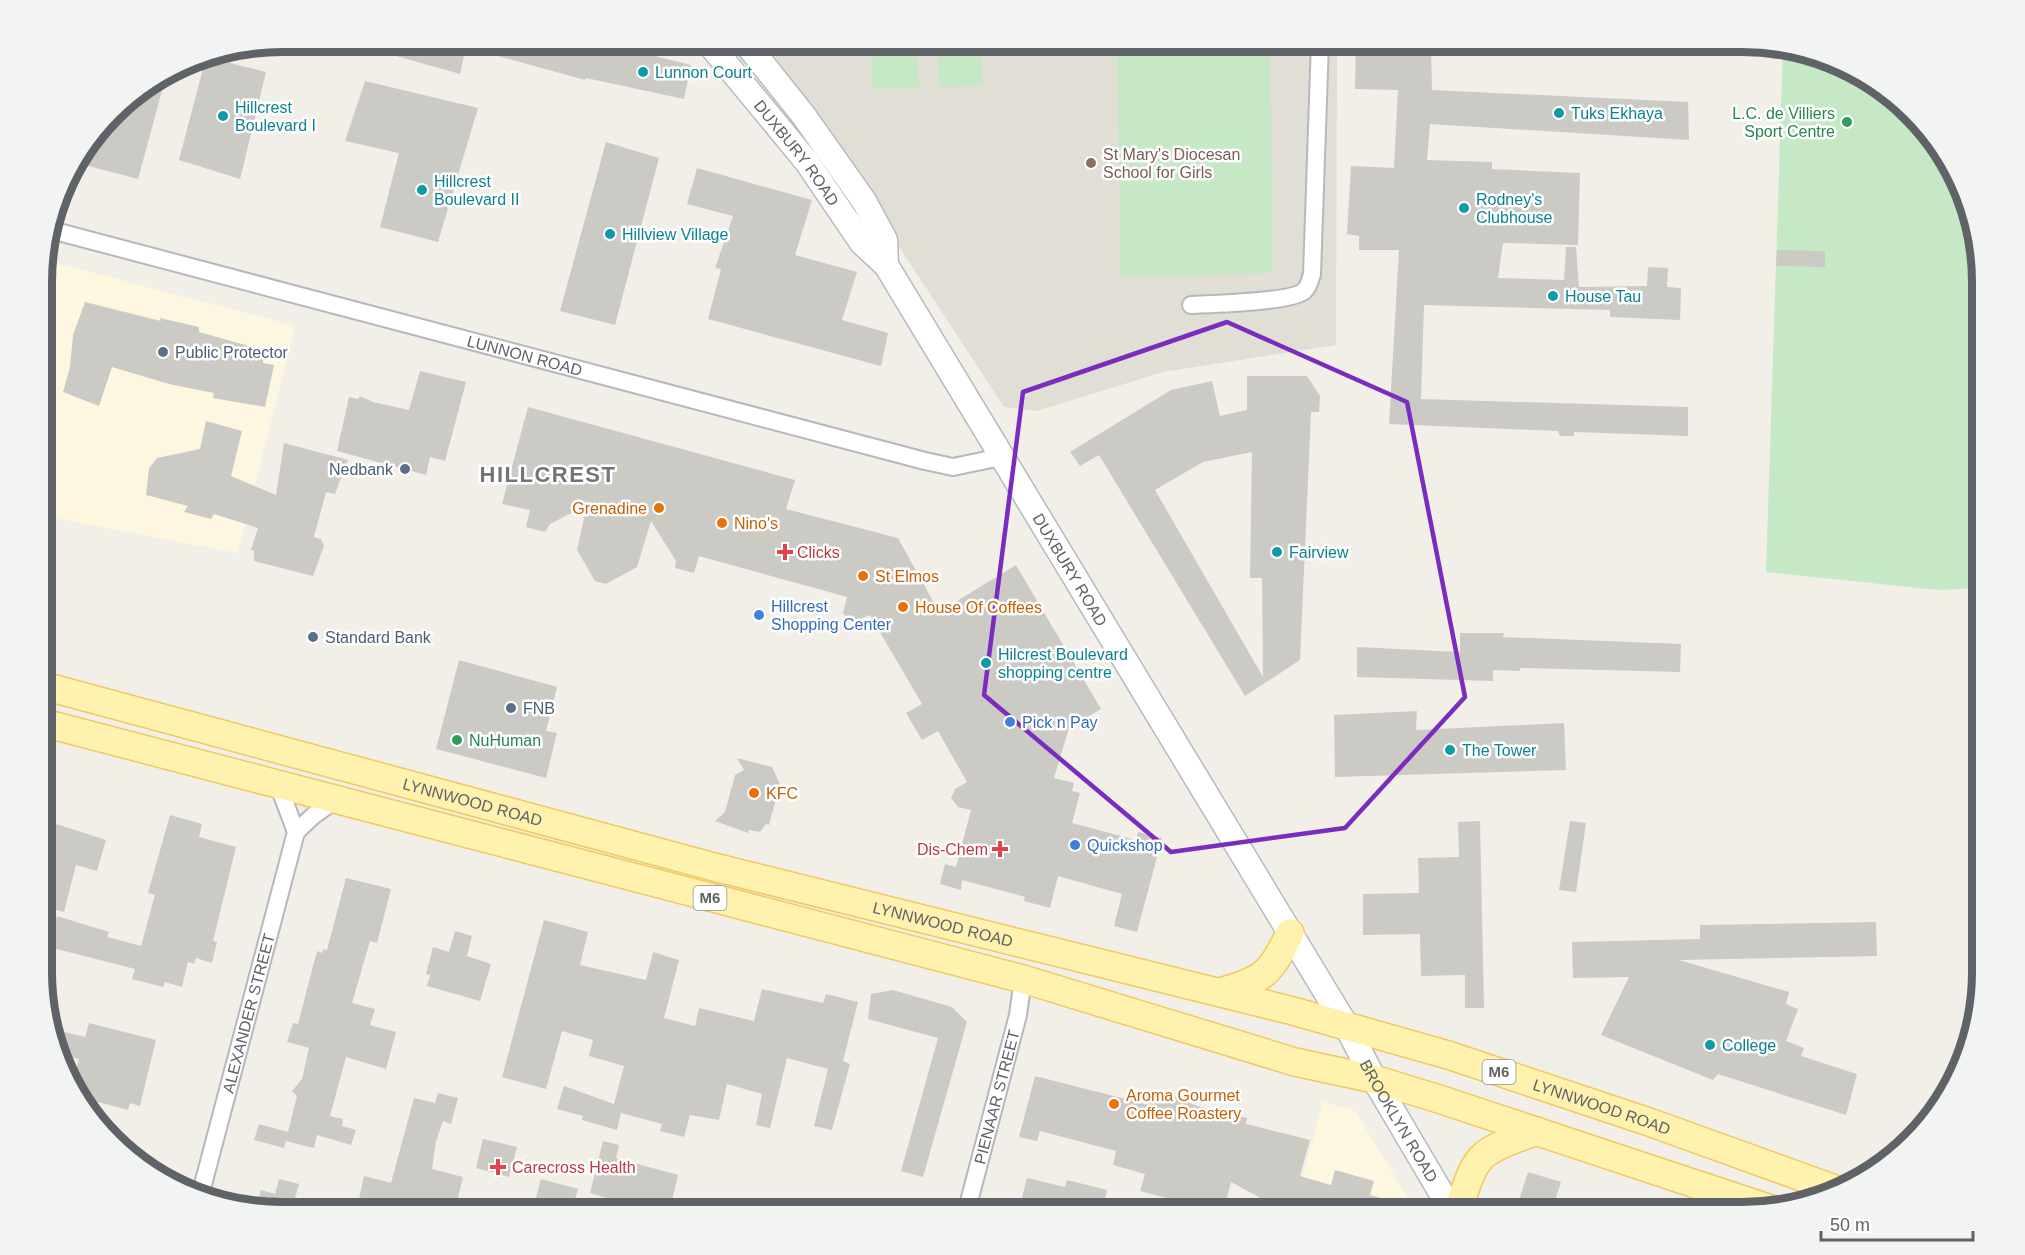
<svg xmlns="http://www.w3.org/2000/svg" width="2025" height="1255" viewBox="0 0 2025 1255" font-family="Helvetica,sans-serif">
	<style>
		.commercial { fill: #fef7e0 }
		.education { fill: #e1ded6 }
		.green { fill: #c5e8c5 }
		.building { fill: #cccac5; fill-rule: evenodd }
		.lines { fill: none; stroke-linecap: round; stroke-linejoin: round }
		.street-casing { stroke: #b5b8bc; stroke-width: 20 }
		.secondary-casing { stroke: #b6babf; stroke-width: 27 }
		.primary-casing { stroke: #f2c960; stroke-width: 30 }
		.street { stroke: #fff; stroke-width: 16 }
		.secondary { stroke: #fff; stroke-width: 24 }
		.primary { stroke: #fff2af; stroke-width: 27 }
		.marked { fill: none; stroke: #7b2cbf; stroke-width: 4.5; stroke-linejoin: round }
		.culture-dot { fill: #0f9aa8; stroke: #fff; stroke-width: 2 }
		.leisure-dot { fill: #2e9e5b; stroke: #fff; stroke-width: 2 }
		.education-dot { fill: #8d6e63; stroke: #fff; stroke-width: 2 }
		.service-dot { fill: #5c6f8a; stroke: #fff; stroke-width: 2 }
		.food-dot { fill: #e8710a; stroke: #fff; stroke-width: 2 }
		.health-dot { fill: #e0444e; stroke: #fff; stroke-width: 2 }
		.shop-dot { fill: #3f7fe0; stroke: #fff; stroke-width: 2 }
		.labels { text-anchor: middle; stroke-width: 5; stroke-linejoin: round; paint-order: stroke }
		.shield { fill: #fff; stroke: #8f9295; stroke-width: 1.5 }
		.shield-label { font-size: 15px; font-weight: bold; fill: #5f6368 }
		.culture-label { font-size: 16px; fill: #0d838f; stroke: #fff; text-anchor: start }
		.leisure-label { font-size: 16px; fill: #27864d; stroke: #fff; text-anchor: end }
		.street-label { font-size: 16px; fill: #5f6368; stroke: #fff }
		.education-label { font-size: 16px; fill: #785e54; stroke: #fff; text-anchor: start }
		.service-label { font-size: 16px; fill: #4e5e75; stroke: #fff; text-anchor: start }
		.food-label { font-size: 16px; fill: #c56008; stroke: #fff; text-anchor: start }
		.health-label { font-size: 16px; fill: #be3a42; stroke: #fff; text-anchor: start }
		.shop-label { font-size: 16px; fill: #366cbe; stroke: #fff; text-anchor: start }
		.district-label { font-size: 22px; font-weight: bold; letter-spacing: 1.5px; fill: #70757a; stroke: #fff }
		.rim { fill: none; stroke: #5f6368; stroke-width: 8 }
	</style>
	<rect width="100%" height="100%" fill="#f1efe8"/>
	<path class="commercial" d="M 44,260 L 295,326 L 238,553 L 44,516 Z
		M 1323,1102 L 1355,1111 L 1417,1213 L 1293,1213 Z"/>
	<path class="education" d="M 765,42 L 1337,42 L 1336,345 L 1163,372 L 1037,411 L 1004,407 Z"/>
	<path class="green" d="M 870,42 L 917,42 L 919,87 L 873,89 Z
		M 937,42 L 981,42 L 983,86 L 939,87 Z
		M 1117,42 L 1270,42 L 1273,273 L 1121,277 Z
		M 1783,49 L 1819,55 L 1876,82 L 1951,163 L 1983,267 L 1983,588 L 1938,590 L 1766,572 Z"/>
	<path class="building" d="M 365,42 L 597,42 L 691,65 L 684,99 L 586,78 L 585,80 L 466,47 L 460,74 L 364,47 Z
		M 1356,42 L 1431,42 L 1432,90 L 1688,102 L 1689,140 L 1430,124 L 1427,160 L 1492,162 L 1492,169 L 1580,173 L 1578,245 L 1503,243 L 1498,278 L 1564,280 L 1566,247 L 1576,247 L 1579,287 L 1647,286 L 1648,267 L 1668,268 L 1667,287 L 1681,288 L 1680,320 L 1610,317 L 1610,310 L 1424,305 L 1421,399 L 1688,407 L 1688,436 L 1574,432 L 1574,436 L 1560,436 L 1558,431 L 1389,424 L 1399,250 L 1359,250 L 1359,236 L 1347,234 L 1351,166 L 1394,168 L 1398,90 L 1355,89 Z
		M 206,57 L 266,72 L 240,179 L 179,160 Z
		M 166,76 L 138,179 L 77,163 L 124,102 Z
		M 365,81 L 478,108 L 438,242 L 380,227 L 399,153 L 345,141 Z
		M 606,142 L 659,158 L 615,325 L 560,311 Z
		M 697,168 L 812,200 L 795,255 L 857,272 L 842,320 L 888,333 L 881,366 L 708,319 L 721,269 L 715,268 L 733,216 L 687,204 Z
		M 1777,250 L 1825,251 L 1825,267 L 1776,266 Z
		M 85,302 L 161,321 L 160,318 L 199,327 L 199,332 L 263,350 L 263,363 L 274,365 L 265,407 L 213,398 L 214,393 L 169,384 L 112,367 L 99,406 L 63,392 L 70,367 L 73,335 Z
		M 420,371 L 466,382 L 445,461 L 430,457 L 426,475 L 337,451 L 349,397 L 358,399 L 360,396 L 373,402 L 409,410 Z
		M 1247,376 L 1307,376 L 1320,396 L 1319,412 L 1311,412 L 1300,660 L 1245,696 L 1099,455 L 1080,466 L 1070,452 L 1171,390 L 1212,381 L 1220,416 L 1247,410 ZM 1252,452 L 1250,578 L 1262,578 L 1263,677 L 1155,490 L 1203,462 Z
		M 528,407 L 795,480 L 786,509 L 898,538 L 939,612 L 1016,565 L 1101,709 L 1069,728 L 1054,778 L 1074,783 L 1072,791 L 1080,793 L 1072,823 L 1136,840 L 1138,832 L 1162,838 L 1137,932 L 1114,926 L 1122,894 L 1058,876 L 1050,908 L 1024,901 L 1025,897 L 962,880 L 961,890 L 940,884 L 945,864 L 956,867 L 971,810 L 958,807 L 951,798 L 955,789 L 967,782 L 938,731 L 922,740 L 906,713 L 922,704 L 870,615 L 852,622 L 843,613 L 847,597 L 699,556 L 694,573 L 675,568 L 676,561 L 651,521 L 637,567 L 606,584 L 595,581 L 577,550 L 587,505 L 550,524 L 545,532 L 526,527 L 530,510 L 502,504 Z
		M 206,421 L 242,431 L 231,476 L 276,495 L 284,443 L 348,460 L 335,494 L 326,492 L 314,537 L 321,539 L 324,546 L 313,576 L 254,561 L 254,551 L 251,550 L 258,528 L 214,514 L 211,519 L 184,512 L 188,506 L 146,495 L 149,468 L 157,458 L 200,449 Z
		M 1460,633 L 1504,633 L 1503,637 L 1681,644 L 1680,672 L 1520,668 L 1520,671 L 1493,670 L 1493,681 L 1357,677 L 1357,647 L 1460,652 Z
		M 459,660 L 557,687 L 546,731 L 557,733 L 546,778 L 436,749 Z
		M 1417,711 L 1416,730 L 1564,723 L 1566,770 L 1335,777 L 1334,715 Z
		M 737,758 L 772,767 L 780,784 L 769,825 L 766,824 L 760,832 L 749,830 L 748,833 L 715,821 L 725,812 L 735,775 L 744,770 Z
		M 170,815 L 202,824 L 199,837 L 236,847 L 213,941 L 217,942 L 212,963 L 196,958 L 194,964 L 188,962 L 182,987 L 165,982 L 163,987 L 132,979 L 135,969 L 53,948 L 55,936 L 52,935 L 57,916 L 109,932 L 107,937 L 141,946 L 155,895 L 148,893 Z
		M 44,820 L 106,840 L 97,871 L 76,865 L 64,912 L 44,907 Z
		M 1480,821 L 1484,1008 L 1465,1008 L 1465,975 L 1421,976 L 1420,934 L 1363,935 L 1363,894 L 1419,893 L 1418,858 L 1459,857 L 1458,822 Z
		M 1570,821 L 1586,823 L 1576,892 L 1559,890 Z
		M 346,878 L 391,889 L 377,943 L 370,941 L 352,1003 L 375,1009 L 370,1025 L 396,1032 L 386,1069 L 346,1057 L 330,1116 L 343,1119 L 342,1126 L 356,1130 L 351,1145 L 317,1135 L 314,1148 L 286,1141 L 284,1148 L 254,1140 L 259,1124 L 288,1132 L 297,1096 L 292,1091 L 302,1079 L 309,1048 L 287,1042 L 293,1023 L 298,1024 L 317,951 L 322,953 L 323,949 L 327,950 Z
		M 544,920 L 588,932 L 580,965 L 646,980 L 653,952 L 679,960 L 664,1018 L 695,1026 L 699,1008 L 754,1021 L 762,989 L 823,1003 L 826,994 L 858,1002 L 843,1061 L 850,1064 L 832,1130 L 814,1126 L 828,1069 L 787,1058 L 770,1128 L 756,1125 L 762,1094 L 727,1084 L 719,1120 L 690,1115 L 684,1137 L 660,1131 L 662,1124 L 621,1113 L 617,1130 L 582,1120 L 583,1116 L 557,1109 L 564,1086 L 614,1104 L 624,1066 L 589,1056 L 593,1040 L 562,1031 L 546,1089 L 502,1077 Z
		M 1876,922 L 1877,956 L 1679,960 L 1789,992 L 1786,1004 L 1798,1009 L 1786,1041 L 1804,1048 L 1801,1056 L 1857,1074 L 1846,1115 L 1718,1074 L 1713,1080 L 1601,1035 L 1629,977 L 1573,978 L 1572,942 L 1700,939 L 1700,925 Z
		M 455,931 L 472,936 L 467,956 L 491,964 L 480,1001 L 427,986 L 430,975 L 426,974 L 433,947 L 449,952 Z
		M 893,990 L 952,1007 L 967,1022 L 923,1177 L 901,1171 L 938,1038 L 868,1019 L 871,994 Z
		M 89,1023 L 156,1040 L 140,1106 L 130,1103 L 128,1110 L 79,1097 L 73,1081 L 79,1059 L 63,1055 L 53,1029 L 85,1037 Z
		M 1035,1076 L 1149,1105 L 1152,1093 L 1165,1097 L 1166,1093 L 1197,1106 L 1218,1111 L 1220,1107 L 1235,1111 L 1234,1115 L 1247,1118 L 1246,1124 L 1310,1140 L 1300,1176 L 1331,1185 L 1335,1170 L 1374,1181 L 1370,1195 L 1414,1207 L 1414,1213 L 1300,1213 L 1301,1209 L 1259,1199 L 1259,1197 L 1231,1182 L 1223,1213 L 1140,1191 L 1145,1174 L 1113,1165 L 1116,1151 L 1040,1131 L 1037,1141 L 1019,1137 Z
		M 438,1093 L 458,1098 L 451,1124 L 443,1121 L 436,1141 L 432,1169 L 463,1177 L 458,1198 L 495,1207 L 494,1213 L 356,1213 L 364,1176 L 391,1183 L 414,1098 L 435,1103 Z
		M 483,1139 L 517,1147 L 509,1177 L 476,1168 Z
		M 603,1141 L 619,1145 L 616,1158 L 678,1175 L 669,1213 L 606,1213 L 609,1199 L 590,1193 Z
		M 1528,1172 L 1561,1182 L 1551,1213 L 1515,1213 Z
		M 1027,1178 L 1065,1187 L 1067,1180 L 1107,1190 L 1102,1213 L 1018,1213 Z
		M 279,1179 L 299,1184 L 295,1198 L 329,1207 L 328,1213 L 282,1213 L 257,1210 L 261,1190 L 275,1194 Z
		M 541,1179 L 578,1189 L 571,1213 L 532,1213 Z"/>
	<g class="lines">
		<g class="street-casing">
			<g id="street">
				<path id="s1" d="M 51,230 L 925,461 L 953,467 L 1001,457"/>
				<path d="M 1191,305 C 1210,304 1292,302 1304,291 C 1309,287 1310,280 1312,274 L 1320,42"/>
				<path d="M 296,832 L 313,816 L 335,800"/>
				<path id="s2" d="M 200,1196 L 296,832 L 279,787"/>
				<path id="s3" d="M 966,1213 L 1018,1015 L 1023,979"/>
			</g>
		</g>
		<g class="secondary-casing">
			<g id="secondary">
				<path id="s4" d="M 708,42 L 807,162 L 862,243 L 886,265 L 1347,1027 L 1374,1079 L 1453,1213"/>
				<path d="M 745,42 L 804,116 L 864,201 L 885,240 L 886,265"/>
			</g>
		</g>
		<g class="primary-casing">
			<g id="primary">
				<path id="s5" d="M 44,686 L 714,867 L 1293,1011 L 1448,1055 L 1649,1122 L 1835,1189"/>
				<path d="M 44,723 L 1023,979 L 1295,1062 L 1374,1079 L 1442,1100 L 1771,1209"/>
				<path d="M 1220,992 C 1263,980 1271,974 1290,933"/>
				<path d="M 1457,1213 C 1478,1151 1475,1154 1537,1131"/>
			</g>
		</g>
		<use href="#street" class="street"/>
		<use href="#secondary" class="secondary"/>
		<use href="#primary" class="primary"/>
	</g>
	<path class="marked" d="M 1227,322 L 1407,402 L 1465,697 L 1345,828 L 1171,852 L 984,695 L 1023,392 Z"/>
	<g class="culture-dot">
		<circle cx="643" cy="72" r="6"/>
		<circle cx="1559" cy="113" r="6"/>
		<circle cx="223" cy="116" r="6"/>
		<circle cx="422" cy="190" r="6"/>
		<circle cx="1464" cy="208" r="6"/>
		<circle cx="610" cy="234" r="6"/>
		<circle cx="1553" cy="296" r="6"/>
		<circle cx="1277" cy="552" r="6"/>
		<circle cx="986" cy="663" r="6"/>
		<circle cx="1450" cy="750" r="6"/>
		<circle cx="1710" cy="1045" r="6"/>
	</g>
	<g class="leisure-dot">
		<circle cx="1847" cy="122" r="6"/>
		<circle cx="457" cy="740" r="6"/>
	</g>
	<circle class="education-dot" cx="1091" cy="163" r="6"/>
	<g class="service-dot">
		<circle cx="163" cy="352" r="6"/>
		<circle cx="405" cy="469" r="6"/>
		<circle cx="313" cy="637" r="6"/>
		<circle cx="511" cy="708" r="6"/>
	</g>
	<g class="food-dot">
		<circle cx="659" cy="508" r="6"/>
		<circle cx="722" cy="523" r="6"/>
		<circle cx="863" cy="576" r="6"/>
		<circle cx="903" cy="607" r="6"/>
		<circle cx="754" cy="793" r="6"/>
		<circle cx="1114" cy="1104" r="6"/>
	</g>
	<g class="health-dot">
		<path d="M782 543h6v6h6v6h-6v6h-6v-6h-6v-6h6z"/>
		<path d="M997 840h6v6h6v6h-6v6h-6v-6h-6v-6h6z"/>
		<path d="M495 1158h6v6h6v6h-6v6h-6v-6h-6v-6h6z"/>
	</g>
	<g class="shop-dot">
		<circle cx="759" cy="615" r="6"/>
		<circle cx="1010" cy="722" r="6"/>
		<circle cx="1075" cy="845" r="6"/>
	</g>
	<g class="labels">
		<g class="shield">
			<rect x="693.5" y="886" width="33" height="24" rx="4.5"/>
			<rect x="1482.5" y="1060" width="33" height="24" rx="4.5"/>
		</g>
		<g class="shield-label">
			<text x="710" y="903">M6</text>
			<text x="1499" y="1077">M6</text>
		</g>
		<g class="culture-label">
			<text x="655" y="78">Lunnon Court</text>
			<text x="235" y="113">Hillcrest<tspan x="235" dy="18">Boulevard I</tspan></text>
			<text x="1571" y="119">Tuks Ekhaya</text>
			<text x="434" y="187">Hillcrest<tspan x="434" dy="18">Boulevard II</tspan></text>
			<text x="1476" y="205">Rodney's<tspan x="1476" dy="18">Clubhouse</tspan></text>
			<text x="622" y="240">Hillview Village</text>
			<text x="1565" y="302">House Tau</text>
			<text x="1289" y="558">Fairview</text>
			<text x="998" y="660">Hilcrest Boulevard<tspan x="998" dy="18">shopping centre</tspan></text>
			<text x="1462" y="756">The Tower</text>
			<text x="1722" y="1051">College</text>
		</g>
		<g class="leisure-label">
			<text x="1835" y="119">L.C. de Villiers<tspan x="1835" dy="18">Sport Centre</tspan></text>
			<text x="469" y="746" text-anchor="start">NuHuman</text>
		</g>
		<g class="street-label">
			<text dy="6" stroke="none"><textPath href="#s4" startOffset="142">DUXBURY ROAD</textPath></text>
			<text dy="6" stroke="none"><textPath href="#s1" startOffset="490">LUNNON ROAD</textPath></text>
			<text dy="6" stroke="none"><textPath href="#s4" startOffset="642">DUXBURY ROAD</textPath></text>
			<text dy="6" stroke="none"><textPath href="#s5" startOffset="444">LYNNWOOD ROAD</textPath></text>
			<text dy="6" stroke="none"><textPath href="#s5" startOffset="930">LYNNWOOD ROAD</textPath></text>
			<text dy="6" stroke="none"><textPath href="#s2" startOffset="189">ALEXANDER STREET</textPath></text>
			<text dy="6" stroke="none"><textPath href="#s3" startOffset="120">PIENAAR STREET</textPath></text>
			<text dy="6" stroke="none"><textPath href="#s5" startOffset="1614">LYNNWOOD ROAD</textPath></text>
			<text dy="6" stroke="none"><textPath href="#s4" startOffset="1284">BROOKLYN ROAD</textPath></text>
		</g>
		<g class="education-label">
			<text x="1103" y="160">St Mary's Diocesan<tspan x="1103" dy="18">School for Girls</tspan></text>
		</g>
		<g class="service-label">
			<text x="175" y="358">Public Protector</text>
			<text x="393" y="475" text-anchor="end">Nedbank</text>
			<text x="325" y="643">Standard Bank</text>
			<text x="523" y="714">FNB</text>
		</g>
		<g class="food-label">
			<text x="647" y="514" text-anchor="end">Grenadine</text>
			<text x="734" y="529">Nino's</text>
			<text x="875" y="582">St Elmos</text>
			<text x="915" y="613">House Of Coffees</text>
			<text x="766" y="799">KFC</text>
			<text x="1126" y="1101">Aroma Gourmet<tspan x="1126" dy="18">Coffee Roastery</tspan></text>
		</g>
		<g class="health-label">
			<text x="797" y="558">Clicks</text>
			<text x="988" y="855" text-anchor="end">Dis-Chem</text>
			<text x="512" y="1173">Carecross Health</text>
		</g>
		<g class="shop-label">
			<text x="771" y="612">Hillcrest<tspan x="771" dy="18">Shopping Center</tspan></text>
			<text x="1022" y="728">Pick n Pay</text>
			<text x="1087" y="851">Quickshop</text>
		</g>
		<g class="district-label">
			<text x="548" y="482">HILLCREST</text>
		</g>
	</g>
	<path d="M0 0H2025V1255H0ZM282 52H1742A230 230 0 0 1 1972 282V972A230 230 0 0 1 1742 1202H282A230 230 0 0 1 52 972V282A230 230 0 0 1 282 52Z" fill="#f2f3f3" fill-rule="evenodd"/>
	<path class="rim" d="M282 52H1742A230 230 0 0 1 1972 282V972A230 230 0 0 1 1742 1202H282A230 230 0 0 1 52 972V282A230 230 0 0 1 282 52Z"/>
	<path d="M1821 1231v9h152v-9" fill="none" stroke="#5f6368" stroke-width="3"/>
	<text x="1830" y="1231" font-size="18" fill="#5f6368" stroke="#ffffff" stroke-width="4.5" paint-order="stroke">50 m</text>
</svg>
